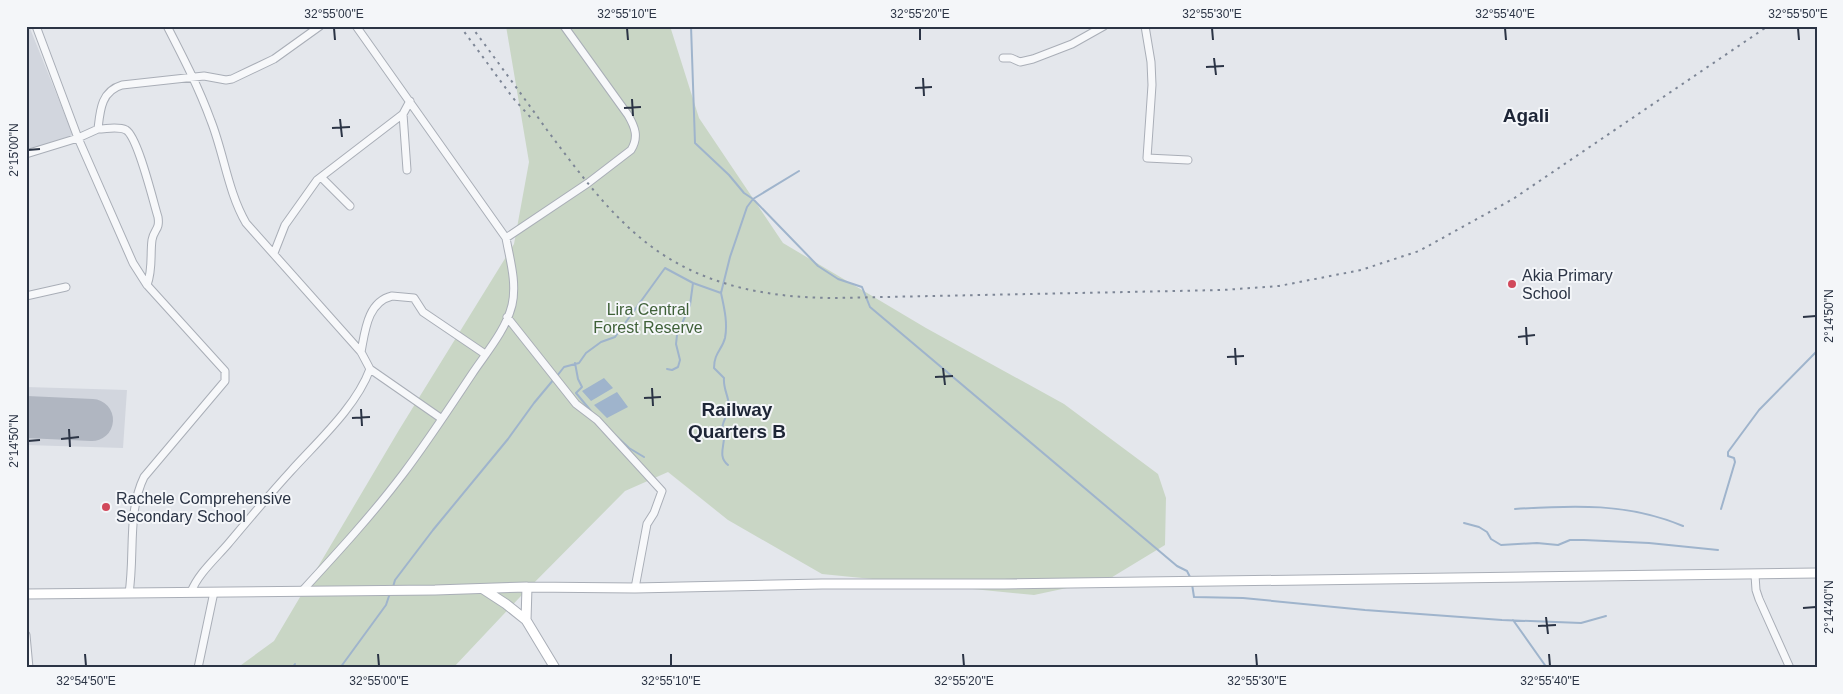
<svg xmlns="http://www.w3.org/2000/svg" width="1843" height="694" viewBox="0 0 1843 694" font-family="Arial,sans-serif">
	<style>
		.built { fill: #d2d6de }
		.green { fill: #c9d6c5 }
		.water { fill: #9fb4cc }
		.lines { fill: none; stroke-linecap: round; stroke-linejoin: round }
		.stream { stroke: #9fb4cc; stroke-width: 2 }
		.runway { stroke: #b0b6c1; stroke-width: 42 }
		.street-casing { stroke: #a9aeb7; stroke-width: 9 }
		.secondary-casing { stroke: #a9aeb7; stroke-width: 11 }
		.street { stroke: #f7f8fa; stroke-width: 7 }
		.secondary { stroke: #fff; stroke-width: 9 }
		.rail { stroke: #7d8696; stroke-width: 2; stroke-dasharray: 2.5 5; stroke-linecap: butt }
		.ticks { fill: none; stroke: #2b3445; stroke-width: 2 }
		.poi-dot { fill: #d1495b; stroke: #f4f6f9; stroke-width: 2 }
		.labels { text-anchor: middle; stroke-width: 4; stroke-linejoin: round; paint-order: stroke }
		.poi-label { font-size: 16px; fill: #2b3445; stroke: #f4f6f9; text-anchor: start }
		.park-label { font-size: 16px; fill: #3f6138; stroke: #f4f6f9 }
		.quarter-label { font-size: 19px; font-weight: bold; fill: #1d2536; stroke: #f4f6f9 }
		.neatline { fill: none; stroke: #2b3445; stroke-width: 2 }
		.ticks-label { font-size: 12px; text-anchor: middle; fill: #2b3445 }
	</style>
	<rect width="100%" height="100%" fill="#e4e7ec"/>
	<path class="built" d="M 26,26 L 29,26 L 73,135 L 26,151 Z
		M 26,387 L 127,390 L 123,448 L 26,445 Z"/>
	<path class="green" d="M 506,26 L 670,26 L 699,118 L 783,243 L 926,328 L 1064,404 L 1158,474 L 1166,498 L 1165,545 L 1109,579 L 1034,595 L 822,574 L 728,520 L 668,472 L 625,491 L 520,597 L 453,668 L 237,668 L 274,641 L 399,430 L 514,244 L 529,162 Z"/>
	<path class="water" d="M 604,378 L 613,388 L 591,401 L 582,391 Z
		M 617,392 L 628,407 L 607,418 L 594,405 Z"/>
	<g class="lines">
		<path class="stream" d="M 691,26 L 695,143 L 729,175 L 744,193 L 753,199 L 818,266 L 838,279 L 862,287 L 870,307 L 1177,566 L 1187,571 L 1190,577
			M 721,293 C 724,307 728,323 725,338 C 722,350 714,353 714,368 L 724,378 C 723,388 728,395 729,405 C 729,412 725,417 723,424 C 721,430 724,434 724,439 C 723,449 719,458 728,465
			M 575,363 L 578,379 L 582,387 L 576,393 L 591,411
			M 667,369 L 672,370 L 678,367 L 680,360 L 676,344 L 677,335 L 690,305 L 693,283
			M 557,376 L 564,367 L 579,363 L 586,353 L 601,342 L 615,337 L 665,268 L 693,283 L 721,293 L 730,257 L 747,207 L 753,199 L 799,171
			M 614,434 L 629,448 L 644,457
			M 1515,509 C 1574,505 1628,503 1683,526
			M 1721,509 L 1735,462 L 1734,458 L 1728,456 L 1728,452 L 1759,410 L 1817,351
			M 1464,523 L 1479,527 L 1487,532 L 1491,539 L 1501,545 L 1537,543 L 1558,545 L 1570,540 L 1584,540 L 1649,543 L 1718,550
			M 1192,584 L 1194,597 L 1243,598 L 1365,610 L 1502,620 L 1581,623 L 1606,616
			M 393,587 L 395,580 L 433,530 L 508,439 L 534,403 L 554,379
			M 1513,620 L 1547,668
			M 292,668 L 295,664
			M 340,668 L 386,605 L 390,593"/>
		<path class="runway" d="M 26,417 L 92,420"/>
		<g class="street-casing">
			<path id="street" d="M 36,26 L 78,138 L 133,263 L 147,285 L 225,371 L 225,381 L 144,477 C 127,512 135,555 129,593
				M 167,26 C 183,57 199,88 211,121 C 224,154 228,192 246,223 L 361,352 L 370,369 L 442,419
				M 1145,26 L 1151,62 L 1152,85 L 1147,158 L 1188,160
				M 1003,58 L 1011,58 L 1020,62 L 1033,59 L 1072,44 L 1104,26
				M 98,129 C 107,129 118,126 126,130 C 138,137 153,201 158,217 C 160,230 154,229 152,240 C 150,255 153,269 147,285
				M 26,154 L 78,138 L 98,129 C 100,111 101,91 122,85 L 204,76 L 226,80 L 232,79 L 274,59 L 320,26
				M 407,170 L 403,114 L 410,101
				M 321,177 L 350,206
				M 506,238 L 588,183 L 631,150 C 639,137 635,127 628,115 L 564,26
				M 274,253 L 285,225 L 317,180 L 403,114
				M 26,296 L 66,287
				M 507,317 L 576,404 L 597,420 L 662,491 L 654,513 L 647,524 L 635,588
				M 361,352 C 365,332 367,302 392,296 L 414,298 L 423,312 L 485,354
				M 1755,575 L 1756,590 L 1759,599 L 1790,668
				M 302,591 C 337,553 372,515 403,474 C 428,441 450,407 472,374 C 486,353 506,330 512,305 C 517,283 510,260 506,238 L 356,26
				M 191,592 C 198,574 215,559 228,544 C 249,519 269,495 291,471 C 318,441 356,407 370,369
				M 26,635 L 29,668
				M 198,668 L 214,592"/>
		</g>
		<g class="secondary-casing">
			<path id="secondary" d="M 483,589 L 506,604 L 526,620 L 555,668
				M 26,594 L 435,590 L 527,587 L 635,588 L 822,584 L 1004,584 L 1817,573
				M 526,620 L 527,587"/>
		</g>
		<use href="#street" class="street"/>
		<use href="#secondary" class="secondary"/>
		<path class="rail" d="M 460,26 L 513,98 L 532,119
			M 471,26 C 497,61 522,95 547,130 C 581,175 615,223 662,254 C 713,288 775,298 836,298 L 1223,290 L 1279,286 L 1361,270 L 1419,251 L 1513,199 L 1768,26"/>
	</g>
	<path class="ticks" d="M 334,28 L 335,40M 627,28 L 628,40M 920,28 L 920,40M 1212,28 L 1213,40M 1505,28 L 1506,40M 1798,28 L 1799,40M 1214,58 L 1216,75M 1206,67 L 1224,66M 923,78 L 924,96M 915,88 L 932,87M 632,99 L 633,116M 624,108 L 641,107M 340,119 L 342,137M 332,128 L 350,127M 28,150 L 40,149M 1803,317 L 1816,316M 1526,327 L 1527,345M 1518,337 L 1535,335M 1235,348 L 1236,365M 1227,357 L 1244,356M 943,368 L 945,385M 935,377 L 953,376M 652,388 L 653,406M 644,398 L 661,397M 361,409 L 362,426M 352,418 L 370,417M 69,429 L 70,447M 61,439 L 79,437M 28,441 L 40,440M 1803,608 L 1816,607M 1546,617 L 1548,634M 1538,626 L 1556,625M 85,654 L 86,666M 378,654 L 379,666M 671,654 L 671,666M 963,654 L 964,666M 1256,654 L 1257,666M 1549,654 L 1550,666"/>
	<g class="poi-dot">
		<circle cx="1512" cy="284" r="5"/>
		<circle cx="106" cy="507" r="5"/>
	</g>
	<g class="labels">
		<g class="poi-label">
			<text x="1522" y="281">Akia Primary<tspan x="1522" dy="18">School</tspan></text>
			<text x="116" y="504">Rachele Comprehensive<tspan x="116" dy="18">Secondary School</tspan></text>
		</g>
		<g class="park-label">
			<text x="648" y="315">Lira Central<tspan x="648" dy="18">Forest Reserve</tspan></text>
		</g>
		<g class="quarter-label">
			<text x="1526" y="122">Agali</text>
			<text x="737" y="416">Railway<tspan x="737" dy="22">Quarters B</tspan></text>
		</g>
	</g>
	<rect width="1843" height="694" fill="none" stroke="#f4f6f9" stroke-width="55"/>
	<rect x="28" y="28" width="1788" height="638" class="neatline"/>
	<g class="ticks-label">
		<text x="334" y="18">32°55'00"E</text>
		<text x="627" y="18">32°55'10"E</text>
		<text x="920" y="18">32°55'20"E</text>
		<text x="1212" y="18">32°55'30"E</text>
		<text x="1505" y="18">32°55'40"E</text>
		<text x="1798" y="18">32°55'50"E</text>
		<text transform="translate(14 150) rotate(-90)" y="4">2°15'00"N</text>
		<text transform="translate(1829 316) rotate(-90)" y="4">2°14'50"N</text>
		<text transform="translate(14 441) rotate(-90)" y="4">2°14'50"N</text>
		<text transform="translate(1829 607) rotate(-90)" y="4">2°14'40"N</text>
		<text x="86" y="685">32°54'50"E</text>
		<text x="379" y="685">32°55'00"E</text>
		<text x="671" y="685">32°55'10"E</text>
		<text x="964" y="685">32°55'20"E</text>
		<text x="1257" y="685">32°55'30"E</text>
		<text x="1550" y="685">32°55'40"E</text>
	</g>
</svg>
